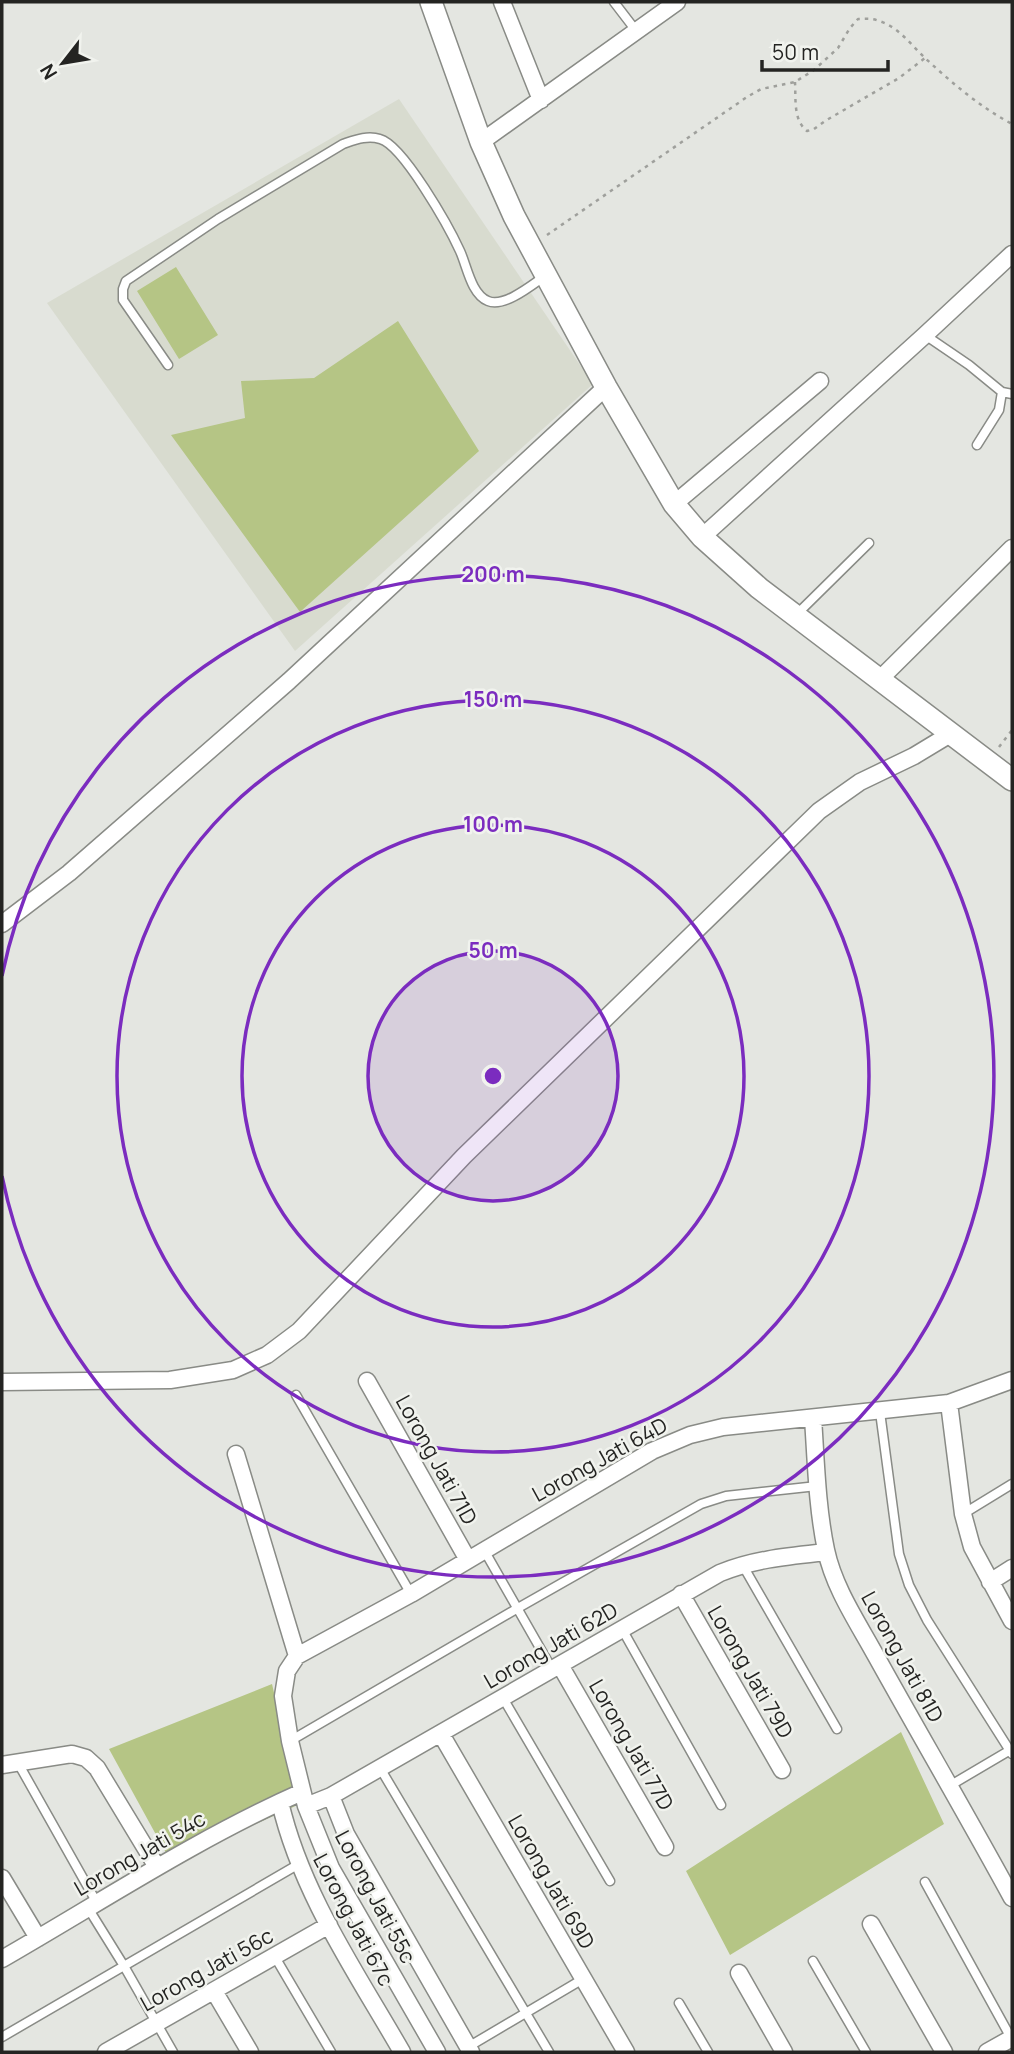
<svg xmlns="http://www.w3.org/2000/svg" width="1014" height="2054" viewBox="0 0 1014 2054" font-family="Manrope,sans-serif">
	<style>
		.built { fill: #d8dbcf }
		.green { fill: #b5c585 }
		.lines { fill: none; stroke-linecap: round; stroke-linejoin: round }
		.lane-casing { stroke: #898b86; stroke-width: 11 }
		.street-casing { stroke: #898b86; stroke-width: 19 }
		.secondary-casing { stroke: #898b86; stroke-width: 24 }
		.path { stroke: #9fa09c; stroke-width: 2.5; stroke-dasharray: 3.5 5; stroke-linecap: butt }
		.lane { stroke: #fff; stroke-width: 8 }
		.street { stroke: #fff; stroke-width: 16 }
		.secondary { stroke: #fff; stroke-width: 21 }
		.ring { fill: none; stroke: #7b2cbf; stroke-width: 3.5 }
		.labels { text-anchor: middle; stroke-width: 5; stroke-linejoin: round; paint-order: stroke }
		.street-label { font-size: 21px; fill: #242422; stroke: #f1f3ee }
		.centre { fill: #7b2cbf; stroke: #f1f3ee; stroke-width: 3.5 }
		.ring-label { font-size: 21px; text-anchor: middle; font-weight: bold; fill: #7b2cbf; stroke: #f1f3ee; stroke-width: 5; stroke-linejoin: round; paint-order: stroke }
	</style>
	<rect width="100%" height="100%" fill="#e4e6e1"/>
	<path class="built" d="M 399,99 L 593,384 L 295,651 L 47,303 Z"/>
	<path class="green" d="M 176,267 L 218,335 L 179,359 L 137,291 Z
		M 398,321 L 479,451 L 300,612 L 171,435 L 245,418 L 241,381 L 314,378 Z
		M 272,1684 L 300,1804 L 171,1862 L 109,1749 Z
		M 901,1732 L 944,1824 L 730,1955 L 686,1871 Z"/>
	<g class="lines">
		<g class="lane-casing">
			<path id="lane" d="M 614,2 L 637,32
				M 925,335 L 969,365 L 1002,392 L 1012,394
				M 168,365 L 123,300 L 123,289 L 126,281 L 218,219 L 343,144 C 355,140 367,135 380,139 C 403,145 449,227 460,251 C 467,266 471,294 488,301 C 504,308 532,285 545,276
				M 977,445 L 999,410 L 1002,392
				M 797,614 L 869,543
				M 296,1395 L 411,1594
				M 880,1412 L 899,1554 L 909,1585 L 927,1620 L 1012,1754
				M 963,1514 L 1012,1484
				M 484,1550 L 552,1669
				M 742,1564 L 837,1729
				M 622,1629 L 721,1805
				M 503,1698 L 610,1881
				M 290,1741 L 518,1608 L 701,1504 L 726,1496 L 817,1486
				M 18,1763 L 97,1903
				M 380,1768 L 549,2052
				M 951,1785 L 1012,1749
				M 925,1882 L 1011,2038
				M 88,1908 L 124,1966 L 173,2052
				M 275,1957 L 331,2052
				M 813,1961 L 866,2052
				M 679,2003 L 708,2052
				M 2,2037 L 299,1864
				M 468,2047 L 583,1979"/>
		</g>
		<g class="street-casing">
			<path id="street" d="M 502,2 L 541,100
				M 481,142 L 677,2
				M 674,504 L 820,381
				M 702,537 L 925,335 L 1012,254
				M 880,679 L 1012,548
				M 2,924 L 69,873 L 289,681 L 606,387
				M 367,1381 L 468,1560
				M 2,1382 L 170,1380 L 233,1370 L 267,1355 L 299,1331 L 464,1156 L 819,811 L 860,782 L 914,756 L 952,733
				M 949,1403 L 963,1514 L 972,1547 L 1012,1621
				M 813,1418 C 816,1462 817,1507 826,1550 C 834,1588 858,1623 876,1656 C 921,1737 968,1817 1012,1898
				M 236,1454 L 297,1656
				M 990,1582 L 1012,1568
				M 681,1594 L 782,1770
				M 560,1665 L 665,1847
				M 441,1734 L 626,2052
				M 2,1765 L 72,1754 L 86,1758 L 97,1768 L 157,1867
				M 331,1796 L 346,1834 L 471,2052
				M 280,1802 C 301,1893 356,1972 402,2052
				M 306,1806 L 331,1796 L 720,1573 C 754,1559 790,1556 826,1552
				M 2,1878 L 38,1938
				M 871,1924 L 944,2052
				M 2,1959 C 101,1902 198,1838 302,1792
				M 739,1973 L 784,2052
				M 214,1991 L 250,2052
				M 106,2052 L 329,1925
				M 437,2052 L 331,1868 L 306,1806 L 290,1741 L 283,1696 L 287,1671 L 297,1656 L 411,1594 L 652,1451 L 690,1435 L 723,1427 L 949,1403 L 1012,1380
				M 987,2052 L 1012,2038"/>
		</g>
		<g class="secondary-casing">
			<path id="secondary" d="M 431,2 L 481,142 L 514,216 L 606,387 L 674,504 L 702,537 L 759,588 L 1012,780"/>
		</g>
		<path class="path" d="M 795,82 C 796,99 793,120 807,131 L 814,129 L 825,121 L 899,78 L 925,58
			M 547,235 L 747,97 L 761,89 L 795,82 L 814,70 L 838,48 L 850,28 L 858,19 C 865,19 872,18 879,21 C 899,27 911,45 925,58 C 952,83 980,107 1012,124
			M 999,747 L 1012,730"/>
		<use href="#lane" class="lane"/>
		<use href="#street" class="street"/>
		<use href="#secondary" class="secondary"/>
	</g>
	<circle cx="493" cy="1076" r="125" fill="#7b2cbf" fill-opacity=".12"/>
	<g class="ring">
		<circle cx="493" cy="1076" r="125"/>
		<circle cx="493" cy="1076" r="251"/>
		<circle cx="493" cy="1076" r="376"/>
		<path d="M2 976A501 501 0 1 1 2 1176"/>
	</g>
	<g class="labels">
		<g class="street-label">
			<text transform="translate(436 1460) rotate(61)" y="7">Lorong Jati 71D</text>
			<text transform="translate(600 1460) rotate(-29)" y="7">Lorong Jati 64D</text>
			<text transform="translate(551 1646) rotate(-30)" y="7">Lorong Jati 62D</text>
			<text transform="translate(902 1657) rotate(61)" y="7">Lorong Jati 81D</text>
			<text transform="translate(750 1672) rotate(60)" y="7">Lorong Jati 79D</text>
			<text transform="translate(631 1745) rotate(60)" y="7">Lorong Jati 77D</text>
			<text transform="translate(140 1854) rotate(-30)" y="7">Lorong Jati 54c</text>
			<text transform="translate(551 1882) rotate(60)" y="7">Lorong Jati 69D</text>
			<text transform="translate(375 1897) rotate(62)" y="7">Lorong Jati 55c</text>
			<text transform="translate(353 1920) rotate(62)" y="7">Lorong Jati 67c</text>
			<text transform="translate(207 1970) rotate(-29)" y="7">Lorong Jati 56c</text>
		</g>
	</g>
	<circle cx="493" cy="1076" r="10" class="centre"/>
	<g class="ring-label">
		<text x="493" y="582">200 m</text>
		<text x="493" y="707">150 m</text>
		<text x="493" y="832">100 m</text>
		<text x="493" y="958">50 m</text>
	</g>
	<rect width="1014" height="2054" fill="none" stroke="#242422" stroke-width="7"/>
	<g transform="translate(63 63) rotate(239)" stroke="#f1f3ee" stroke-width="5" paint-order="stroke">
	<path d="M0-5L12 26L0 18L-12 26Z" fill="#242422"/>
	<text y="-10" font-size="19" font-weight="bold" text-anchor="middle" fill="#242422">N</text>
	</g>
	<path d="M762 60v10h126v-10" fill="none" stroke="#242422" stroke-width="3.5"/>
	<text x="772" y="60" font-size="21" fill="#242422" stroke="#f1f3ee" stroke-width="5" paint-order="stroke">50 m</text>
</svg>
